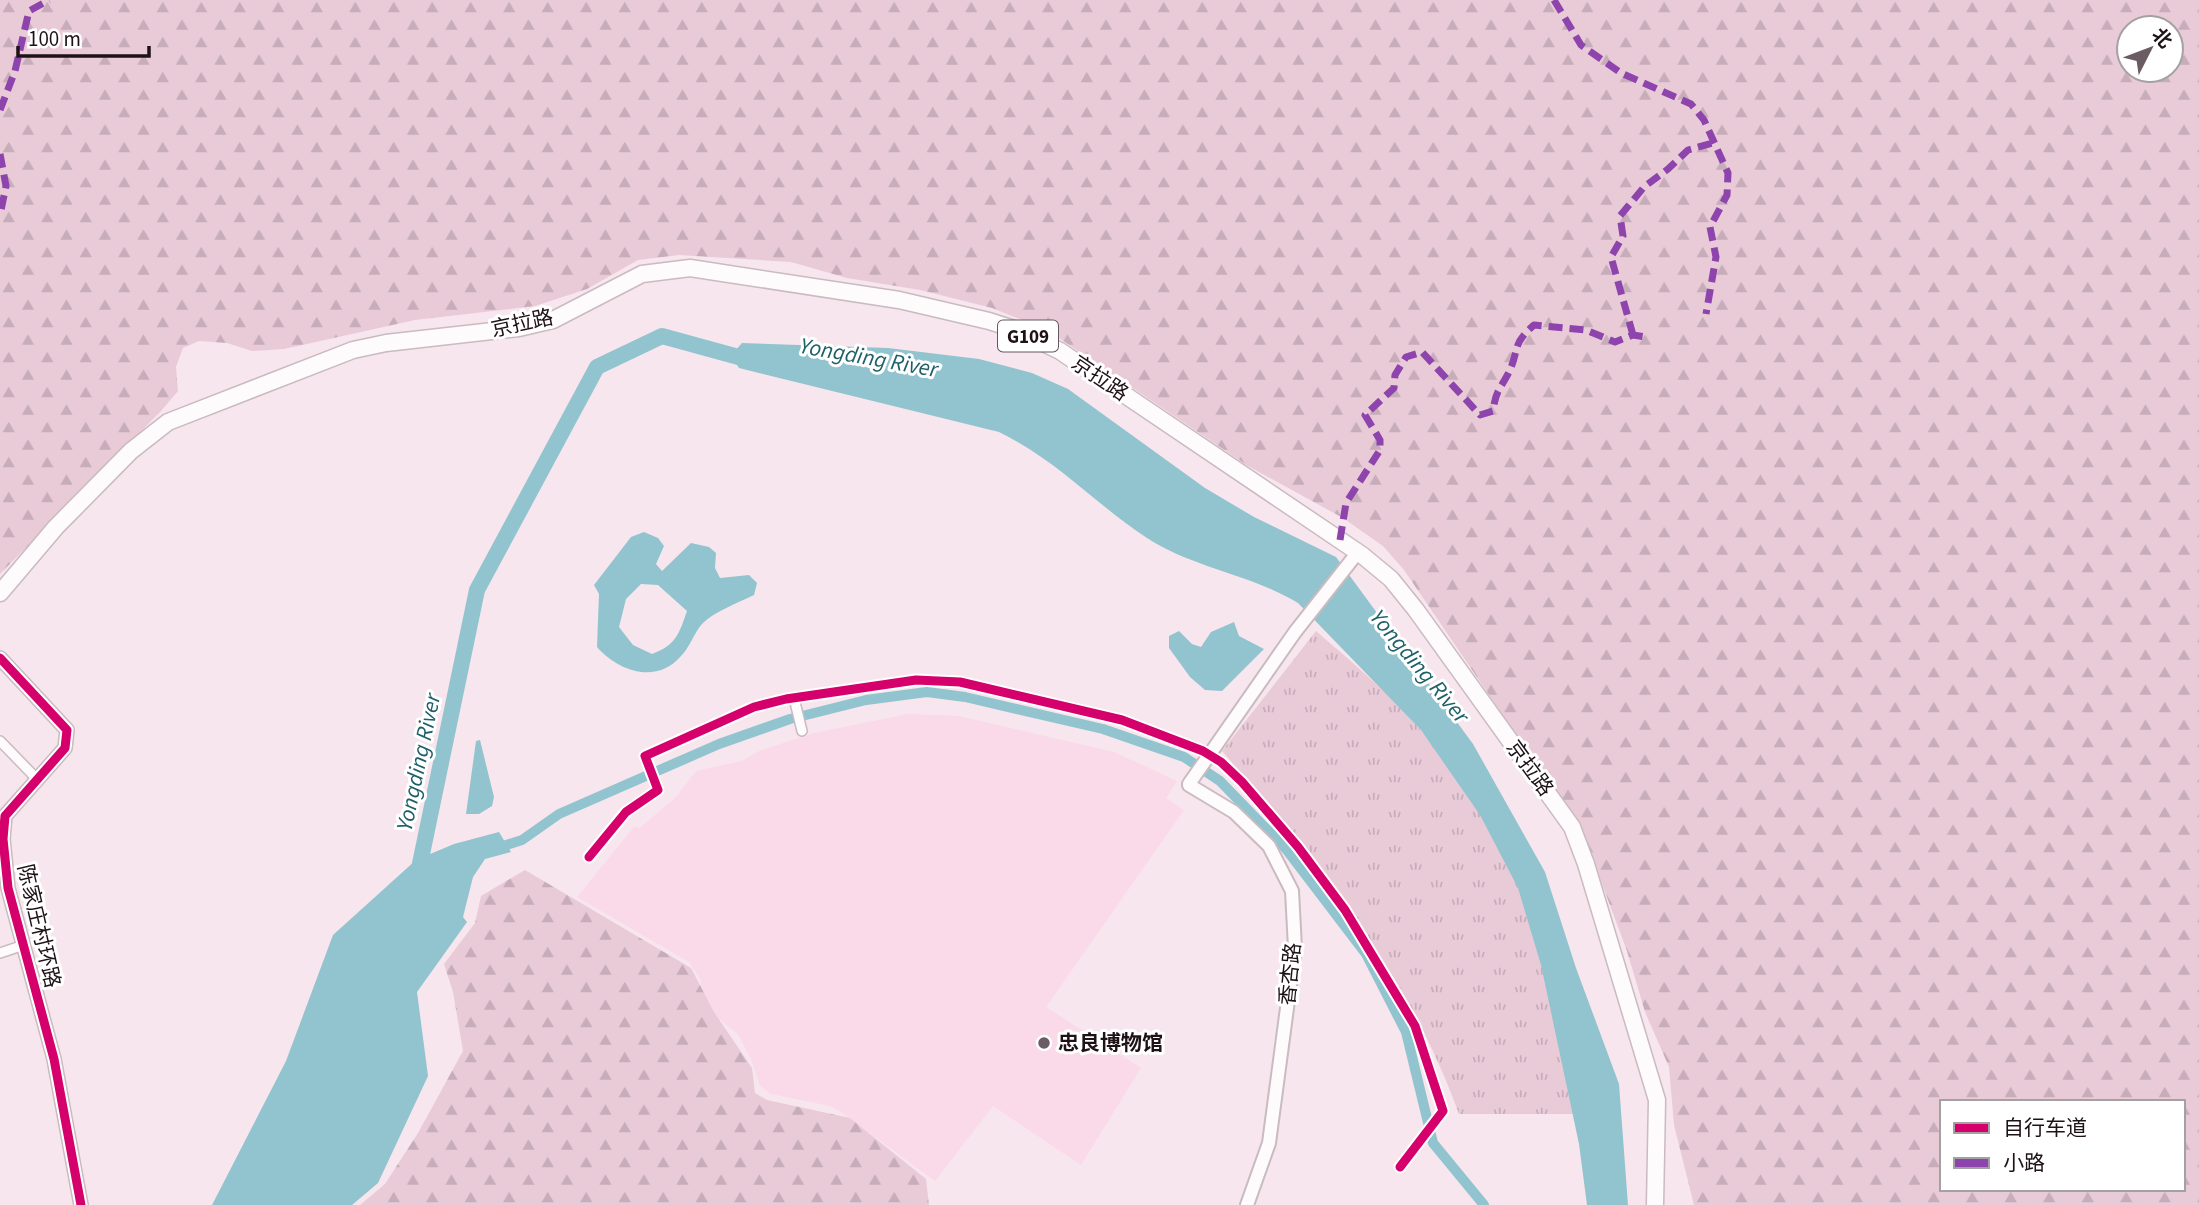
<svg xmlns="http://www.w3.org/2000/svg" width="2199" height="1205" viewBox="0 0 2199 1205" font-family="'Source Sans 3','Noto Sans SC',sans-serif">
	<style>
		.built { fill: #fadae8 }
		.forest { fill: url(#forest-firs); fill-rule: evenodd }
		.park { fill: url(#park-tufts) }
		.water { fill: #91c4ce; fill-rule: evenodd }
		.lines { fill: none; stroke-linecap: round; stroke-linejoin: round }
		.canal { stroke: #91c4ce; stroke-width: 10 }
		.river { stroke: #91c4ce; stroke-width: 16 }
		.street-casing { stroke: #c9bbc0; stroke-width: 12 }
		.secondary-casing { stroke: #c9bbc0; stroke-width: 16 }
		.highway-casing { stroke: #c9bbc0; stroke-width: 19 }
		.street { stroke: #fefbfc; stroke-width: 9 }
		.secondary { stroke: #fefbfc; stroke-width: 12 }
		.highway { stroke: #fefbfc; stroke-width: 16 }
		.quiet { stroke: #8e44ad; stroke-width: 7; stroke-dasharray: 14 7; stroke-linecap: butt }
		.cycleway-casing { stroke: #fff; stroke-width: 13 }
		.cycleway { stroke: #d6006c; stroke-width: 9 }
		.poi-dot { fill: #6a5c62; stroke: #fff; stroke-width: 2.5 }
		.labels { text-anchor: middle; stroke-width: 6; stroke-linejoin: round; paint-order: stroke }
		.shield { fill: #fff; stroke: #62595d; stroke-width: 2 }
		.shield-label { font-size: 19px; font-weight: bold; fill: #1e1217 }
		.street-label { font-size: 21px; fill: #1e1217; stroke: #fff }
		.poi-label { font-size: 21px; font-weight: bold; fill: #1e1217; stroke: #fff; text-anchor: start }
		.water-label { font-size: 23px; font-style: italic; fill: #1d6068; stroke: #fff }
	</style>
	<defs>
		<pattern id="forest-firs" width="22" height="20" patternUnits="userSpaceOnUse" patternTransform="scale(1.75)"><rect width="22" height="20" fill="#e9cbd8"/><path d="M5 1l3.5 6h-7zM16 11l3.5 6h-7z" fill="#c7adb9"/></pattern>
		<pattern id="park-tufts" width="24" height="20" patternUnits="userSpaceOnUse" patternTransform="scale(1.75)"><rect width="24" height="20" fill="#e9cbd8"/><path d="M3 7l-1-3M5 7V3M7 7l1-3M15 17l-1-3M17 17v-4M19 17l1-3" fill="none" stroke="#c7adb9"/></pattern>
	</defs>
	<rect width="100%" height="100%" fill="#f7e6ed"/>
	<path class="built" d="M 908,714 L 959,716 L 1114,752 L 1177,781 L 1166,798 L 1184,810 L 1046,1007 L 1141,1068 L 1081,1165 L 993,1106 L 935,1181 L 841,1112 L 830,1106 L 771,1094 L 760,1086 L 751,1059 L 738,1034 L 698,1002 L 701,980 L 689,962 L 577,897 L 634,827 L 640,828 L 676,797 L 696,771 L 742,761 L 759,751 L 814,733 Z"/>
	<path class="forest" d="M 0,0 L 2199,0 L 2199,1205 L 1694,1205 L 1674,1125 L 1669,1067 L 1645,1012 L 1627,951 L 1583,833 L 1404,570 L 1383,546 L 1343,518 L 1248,466 L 1047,330 L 992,308 L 920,290 L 847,278 L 791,262 L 679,255 L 638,260 L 587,289 L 535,306 L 415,320 L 284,349 L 252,351 L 227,343 L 199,341 L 183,348 L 176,367 L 178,391 L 161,411 L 0,574 ZM 2129,28 L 2171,28 L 2171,70 L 2129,70 ZM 1942,1102 L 2183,1102 L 2183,1189 L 1942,1189 Z
		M 525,870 L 691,968 L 714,1012 L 752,1068 L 755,1093 L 767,1100 L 850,1118 L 926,1179 L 929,1205 L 360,1205 L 385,1184 L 418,1133 L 463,1051 L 453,992 L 444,964 L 475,923 L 481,896 Z"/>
	<path class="park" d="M 1316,631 C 1352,662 1389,693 1420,729 C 1456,770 1497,838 1518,887 C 1546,954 1558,1043 1573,1114 L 1459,1114 C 1409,975 1318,862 1222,751 Z"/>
	<path class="water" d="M 742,343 L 888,348 L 979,359 L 1032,373 L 1068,389 L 1205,488 L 1254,517 L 1336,557 L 1473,744 L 1545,872 L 1576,968 L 1619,1084 L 1628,1205 L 1587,1205 L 1579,1144 L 1541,965 L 1518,888 L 1480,815 L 1421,730 L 1298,603 C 1250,574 1193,568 1147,538 C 1094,503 1058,461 999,432 L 739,368 L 733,358 L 734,352 Z
		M 644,532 L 658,538 L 664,546 L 656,564 L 662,571 L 691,543 L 709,547 L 716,553 L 715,568 L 720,578 L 749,575 L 757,583 L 754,595 C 738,603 715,611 702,624 C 694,633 690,647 681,656 C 656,685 618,671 597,647 L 599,594 L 594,585 L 631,537 ZM 641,584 L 658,585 L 687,611 C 679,634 676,645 652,654 L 633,645 L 619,627 L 626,599 Z
		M 1234,622 L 1239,636 L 1264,649 L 1222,691 L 1205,690 L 1190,677 L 1169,648 L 1169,636 L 1179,631 L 1192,644 L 1201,647 L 1211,632 Z
		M 480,740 L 494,797 L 492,806 L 479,814 L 466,814 L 476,741 Z
		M 499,832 L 511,852 L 485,859 L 473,877 L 463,917 L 467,922 L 417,992 L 428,1076 L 378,1183 L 352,1205 L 212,1205 L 286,1061 L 333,935 L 416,860 L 454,844 Z"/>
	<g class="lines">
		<path class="canal" d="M 497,848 L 522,840 L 559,814 L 719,744 L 790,719 L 866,700 L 927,692 L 965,697 L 1103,729 L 1184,757 L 1220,781 L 1286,849 L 1366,954 L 1406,1032 L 1433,1143 L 1484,1205"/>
		<path class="river" d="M 417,878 L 477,590 L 597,367 L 662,336 L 753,361"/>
		<g class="street-casing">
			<path id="street" d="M 794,698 L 802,731
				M 0,741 L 37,779
				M 589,857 L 626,812 L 658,790 L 645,756 L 754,707 L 786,699 L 916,680 L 960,682 L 1122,720 L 1203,751 L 1221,762 L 1242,782 L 1298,847 L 1345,910 L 1415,1026 L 1443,1111 L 1400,1167
				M 0,953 L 24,945"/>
		</g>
		<g class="secondary-casing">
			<path id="secondary" d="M 0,658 L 67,730 L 65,748 L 5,816 L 3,839 L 8,888 L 54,1059 L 81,1205
				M 1189,784 L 1295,632 L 1358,552
				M 1189,785 L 1234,812 L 1269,846 L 1292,891 L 1295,948 L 1269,1143 L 1247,1205"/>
		</g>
		<g class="highway-casing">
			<path id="highway" d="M 0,593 L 56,527 L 131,451 L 168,422 L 353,350 L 386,343 L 519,328 L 553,320 L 642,274 L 690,268 L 899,300 L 989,321 L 1017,330 L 1060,351 L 1362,555 L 1391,579 L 1416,610 L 1572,827 L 1586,864 L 1657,1100 L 1655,1205"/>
		</g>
		<use href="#street" class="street"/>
		<use href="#secondary" class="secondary"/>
		<use href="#highway" class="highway"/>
		<path class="quiet" d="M 1554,0 L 1581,45 L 1621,73 L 1691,104 L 1704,120 L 1728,173 L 1727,195 L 1710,227 L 1716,257 L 1706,314
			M 0,110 L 15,71 L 29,11 L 49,0
			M 0,154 L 6,186 L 0,215
			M 1633,335 L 1611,257 L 1623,236 L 1620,216 L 1644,187 L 1668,169 L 1688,150 L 1713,143
			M 1340,540 L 1346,503 L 1380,450 L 1380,440 L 1365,415 L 1394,388 L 1395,375 L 1406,357 L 1422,352 L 1480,415 L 1493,411 C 1496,390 1499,391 1508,374 C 1520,351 1510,346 1534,325 L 1586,330 L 1615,342 L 1633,335 L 1646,337"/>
		<g class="cycleway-casing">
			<path id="cycleway" d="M 0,658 L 67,730 L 65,748 L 5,816 L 3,839 L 8,888 L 54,1059 L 81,1205
				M 589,857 L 626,812 L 658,790 L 645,756 L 754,707 L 786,699 L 916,680 L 960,682 L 1122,720 L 1203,751 L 1221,762 L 1242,782 L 1298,847 L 1345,910 L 1415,1026 L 1443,1111 L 1400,1167"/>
		</g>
		<use href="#cycleway" class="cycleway"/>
	</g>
	<circle class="poi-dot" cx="1044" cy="1043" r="7"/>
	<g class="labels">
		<rect class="shield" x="998" y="320.5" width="60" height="31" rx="5"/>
		<g class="shield-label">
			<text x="1028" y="343">G109</text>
		</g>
		<g class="street-label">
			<text transform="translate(522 323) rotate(-12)" y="7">京拉路</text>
			<text transform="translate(1100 378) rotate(34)" y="7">京拉路</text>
			<text transform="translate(1530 768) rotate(54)" y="7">京拉路</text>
			<text transform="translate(39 926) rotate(77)" y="7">陈家庄村环路</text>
			<text transform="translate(1290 974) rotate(-84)" y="7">香杏路</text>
		</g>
		<g class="poi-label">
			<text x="1058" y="1050">忠良博物馆</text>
		</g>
		<g class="water-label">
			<text transform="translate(869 357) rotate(10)" y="8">Yongding River</text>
			<text transform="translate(1420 666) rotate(50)" y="8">Yongding River</text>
			<text transform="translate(418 762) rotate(-78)" y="8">Yongding River</text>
		</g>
	</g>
	<rect x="1940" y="1100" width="245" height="91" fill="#ffffff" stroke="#a5a0a2" stroke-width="2"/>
	<rect x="1954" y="1123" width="35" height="10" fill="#d6006c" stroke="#a5a0a2" stroke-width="2"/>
	<text x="2003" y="1135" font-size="21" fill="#1e1217">自行车道</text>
	<rect x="1954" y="1158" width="35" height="10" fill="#8e44ad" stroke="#a5a0a2" stroke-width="2"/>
	<text x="2003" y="1170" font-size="21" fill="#1e1217">小路</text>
	<g transform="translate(2150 49) rotate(48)"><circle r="33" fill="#ffffff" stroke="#a5a0a2" stroke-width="2"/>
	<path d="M0-5L12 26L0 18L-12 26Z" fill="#6a5c62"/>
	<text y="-10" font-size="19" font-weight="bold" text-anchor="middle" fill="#1e1217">北</text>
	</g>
	<path d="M18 46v10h131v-10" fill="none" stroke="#1e1217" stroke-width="3.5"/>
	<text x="28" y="46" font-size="21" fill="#1e1217" stroke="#ffffff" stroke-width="5" paint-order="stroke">100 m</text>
</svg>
